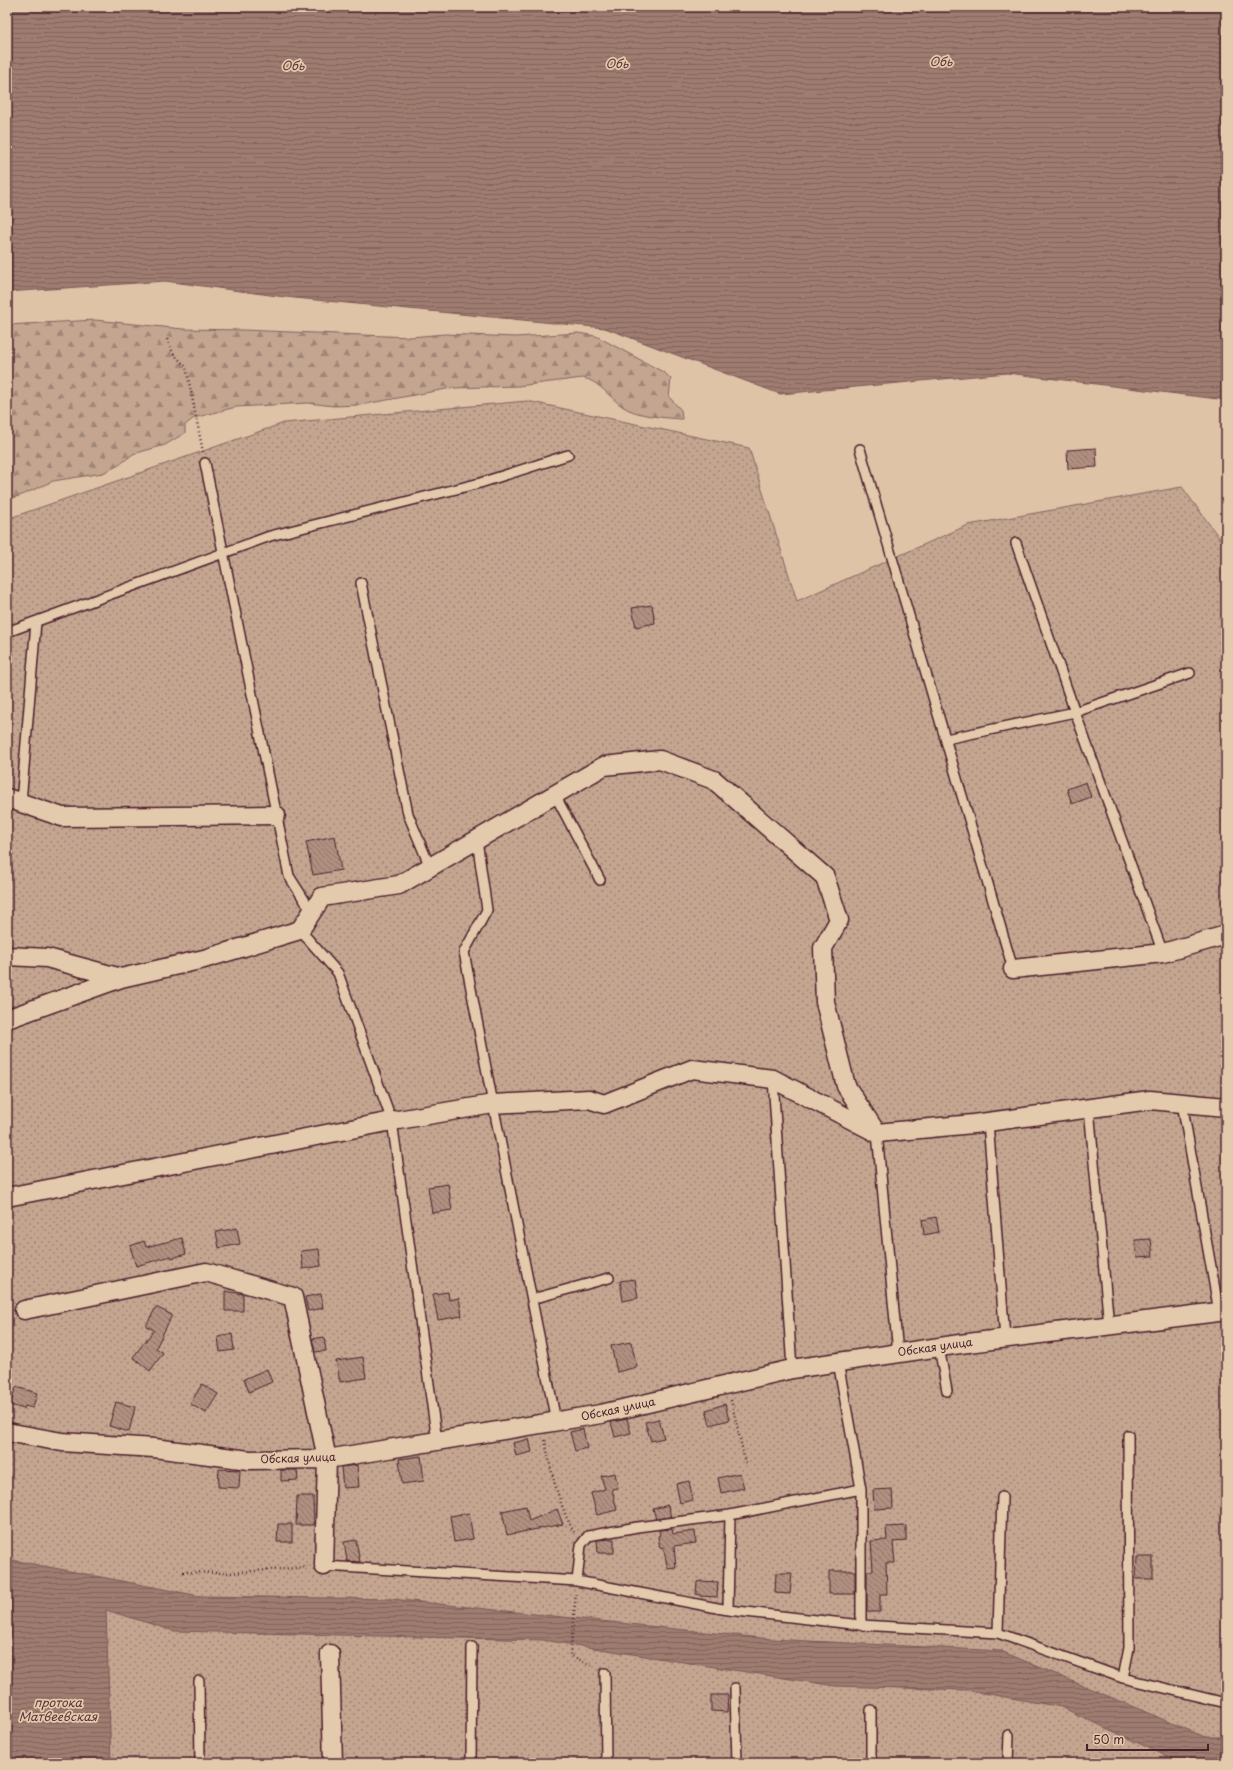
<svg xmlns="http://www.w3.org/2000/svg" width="1233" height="1770" viewBox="0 0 1233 1770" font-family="'Playpen Sans',sans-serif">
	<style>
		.green { fill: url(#green-dots); stroke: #86625e }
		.forest { fill: url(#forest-firs); stroke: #86625e }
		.water { fill: url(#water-rules); stroke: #7c5754 }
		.building { fill: url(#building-back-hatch); stroke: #4a1f2b }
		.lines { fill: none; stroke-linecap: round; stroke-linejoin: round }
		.lane-casing { stroke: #4a1f2b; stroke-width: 12 }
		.street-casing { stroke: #4a1f2b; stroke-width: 21 }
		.path { stroke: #4a1f2b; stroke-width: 2.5; stroke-dasharray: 1 3; stroke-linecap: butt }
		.lane { stroke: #e4caac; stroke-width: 9 }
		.street { stroke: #e4caac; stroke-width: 18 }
		.labels { text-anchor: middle; stroke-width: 3.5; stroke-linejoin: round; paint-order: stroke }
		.street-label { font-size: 11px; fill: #4a1f2b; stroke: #e4caac }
		.water-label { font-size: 12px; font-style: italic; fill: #5b3239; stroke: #e4caac }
	</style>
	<defs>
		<pattern id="green-dots" width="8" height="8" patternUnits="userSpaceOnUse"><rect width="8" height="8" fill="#c3a590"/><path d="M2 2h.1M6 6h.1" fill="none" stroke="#a08676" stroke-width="1.8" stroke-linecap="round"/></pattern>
		<pattern id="forest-firs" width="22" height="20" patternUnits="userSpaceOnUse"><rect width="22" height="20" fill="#c3a590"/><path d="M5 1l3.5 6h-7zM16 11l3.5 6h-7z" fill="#a08676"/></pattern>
		<pattern id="water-rules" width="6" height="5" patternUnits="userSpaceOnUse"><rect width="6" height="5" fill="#9e7c70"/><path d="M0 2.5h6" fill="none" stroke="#83655c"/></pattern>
		<pattern id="building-back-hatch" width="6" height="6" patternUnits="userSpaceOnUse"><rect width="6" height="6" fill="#b09080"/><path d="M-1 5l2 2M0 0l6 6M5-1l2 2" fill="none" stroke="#917569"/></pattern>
	</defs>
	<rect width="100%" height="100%" fill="#dec3a7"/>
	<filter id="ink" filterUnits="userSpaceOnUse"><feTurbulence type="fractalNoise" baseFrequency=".025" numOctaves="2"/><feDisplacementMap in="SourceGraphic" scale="8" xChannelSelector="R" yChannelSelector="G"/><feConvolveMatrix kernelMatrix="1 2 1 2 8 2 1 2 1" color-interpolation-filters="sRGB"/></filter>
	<g filter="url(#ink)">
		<path class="green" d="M 527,401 L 749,448 L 797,601 L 968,525 L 1182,487 L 1226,547 L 1226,1763 L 7,1763 L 7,519 L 284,423 Z"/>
		<path class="forest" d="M 95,320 L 183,329 L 243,330 L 410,337 L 445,334 L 516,337 L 578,333 L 596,336 L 665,373 L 671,379 L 669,397 L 681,410 L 682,419 C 666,418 635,416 622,406 C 609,397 599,381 583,378 L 518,386 L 452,388 L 360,405 L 334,406 L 308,403 L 236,407 L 194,418 L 185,425 L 185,433 L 165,445 L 133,454 L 119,465 L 103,473 L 53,481 L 22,495 L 7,500 L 7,325 Z"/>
		<path class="water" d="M 7,7 L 1226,7 L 1226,400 L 1007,373 L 780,394 L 605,328 L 285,297 L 165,281 L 7,292 Z
			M 7,1559 L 200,1596 L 392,1599 L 771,1639 L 1001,1651 L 1205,1737 L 1226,1737 L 1226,1763 L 1181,1763 L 1061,1707 L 967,1690 L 835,1686 L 543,1640 L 174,1631 L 106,1610 L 111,1763 L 7,1763 Z"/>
		<path class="building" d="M 1096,448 L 1097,467 L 1068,469 L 1067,450 Z
			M 652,605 L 655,623 L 636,627 L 632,608 Z
			M 1086,782 L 1091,797 L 1072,804 L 1067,789 Z
			M 335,836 L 341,870 L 313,875 L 306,842 Z
			M 448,1184 L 452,1210 L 432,1213 L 428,1187 Z
			M 936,1217 L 939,1232 L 924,1235 L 922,1220 Z
			M 237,1228 L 240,1244 L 219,1248 L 216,1232 Z
			M 182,1238 L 186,1254 L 172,1258 L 171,1256 L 136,1266 L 130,1246 L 144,1241 L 146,1247 Z
			M 1151,1239 L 1153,1256 L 1137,1257 L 1135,1240 Z
			M 319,1249 L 321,1266 L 303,1269 L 301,1251 Z
			M 635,1279 L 638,1298 L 623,1301 L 620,1281 Z
			M 225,1291 L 243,1294 L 243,1311 L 225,1311 Z
			M 448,1292 L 449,1300 L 459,1298 L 462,1316 L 438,1320 L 433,1294 Z
			M 321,1294 L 323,1308 L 308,1311 L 305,1297 Z
			M 156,1307 L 172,1315 L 156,1348 L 163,1353 L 150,1371 L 133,1357 L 154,1330 L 146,1326 Z
			M 232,1334 L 234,1350 L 220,1352 L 218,1337 Z
			M 324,1337 L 326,1351 L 315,1352 L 312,1339 Z
			M 631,1342 L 637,1367 L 617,1372 L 611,1346 Z
			M 363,1357 L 366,1378 L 340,1382 L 336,1361 Z
			M 267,1369 L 272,1382 L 249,1392 L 244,1379 Z
			M 202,1384 L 218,1394 L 206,1413 L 190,1404 Z
			M 16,1387 L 37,1393 L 33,1408 L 25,1406 L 24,1409 L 10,1405 Z
			M 116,1402 L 135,1407 L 129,1432 L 109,1426 Z
			M 725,1404 L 729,1420 L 710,1425 L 706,1410 Z
			M 627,1419 L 631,1433 L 615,1437 L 611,1422 Z
			M 659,1419 L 664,1438 L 651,1441 L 645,1422 Z
			M 583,1429 L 587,1448 L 575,1451 L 570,1432 Z
			M 529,1439 L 532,1452 L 516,1456 L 513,1443 Z
			M 421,1456 L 424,1481 L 402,1484 L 399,1459 Z
			M 357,1465 L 359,1487 L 343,1488 L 341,1467 Z
			M 219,1469 L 240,1470 L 239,1488 L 218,1487 Z
			M 281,1470 L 297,1470 L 298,1480 L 281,1481 Z
			M 615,1473 L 618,1488 L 612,1489 L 617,1510 L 597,1515 L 591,1493 L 605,1489 L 601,1476 Z
			M 740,1473 L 744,1488 L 721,1493 L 718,1478 Z
			M 689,1481 L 693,1500 L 680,1503 L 676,1484 Z
			M 892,1489 L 893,1508 L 874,1509 L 873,1490 Z
			M 297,1496 L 313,1496 L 314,1525 L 296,1525 Z
			M 668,1505 L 671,1517 L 656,1519 L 653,1509 Z
			M 526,1506 L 529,1521 L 557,1509 L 563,1524 L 507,1535 L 502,1511 Z
			M 469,1513 L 473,1539 L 454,1542 L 450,1516 Z
			M 278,1524 L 292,1524 L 292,1542 L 277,1542 Z
			M 906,1526 L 906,1541 L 893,1542 L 895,1563 L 886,1563 L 887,1594 L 880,1594 L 880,1612 L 867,1612 L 867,1571 L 873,1571 L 871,1541 L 887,1540 L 886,1527 Z
			M 672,1529 L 673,1534 L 695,1531 L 696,1543 L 674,1546 L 676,1568 L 668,1569 L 663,1547 L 660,1548 L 658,1536 L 660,1535 L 659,1530 Z
			M 614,1539 L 614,1553 L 598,1553 L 597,1540 Z
			M 356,1540 L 360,1562 L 347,1561 L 344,1542 Z
			M 1137,1557 L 1153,1557 L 1153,1579 L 1136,1579 Z
			M 829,1571 L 855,1571 L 855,1594 L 829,1594 Z
			M 776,1573 L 792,1573 L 790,1594 L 775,1593 Z
			M 701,1581 L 718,1582 L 717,1597 L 700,1596 L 700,1595 L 696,1594 L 697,1582 Z
			M 711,1695 L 728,1695 L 727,1712 L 711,1711 Z"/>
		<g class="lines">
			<g class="lane-casing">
				<path id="lane" d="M 860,449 L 1013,969
					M 205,463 L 289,876 L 312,912
					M 1016,543 L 1075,712 L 1163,953
					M 361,583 L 408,814 L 430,867
					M 7,632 L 270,536 L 480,483 L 568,455
					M 946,739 L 1075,712 L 1190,673
					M 555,795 L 600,880
					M 21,803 L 36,622
					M 477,840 L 487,910 L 464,952 L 493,1104 L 556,1421
					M 300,930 L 338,973 L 392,1121 L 437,1441
					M 773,1079 L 792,1369
					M 1182,1103 L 1219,1312
					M 1089,1108 L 1109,1326
					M 988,1122 L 1005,1338
					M 877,1133 L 898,1353
					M 532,1299 L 609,1278
					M 939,1347 L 947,1391
					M 838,1362 L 861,1489 L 861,1625
					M 1128,1435 L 1129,1648 L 1123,1678 L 1226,1703
					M 324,1566 L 577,1581 L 581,1545 L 588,1536 L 637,1527 L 730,1515 L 861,1489
					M 577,1581 L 728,1610 L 861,1625 L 998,1633 L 1123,1678
					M 728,1610 L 730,1515
					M 998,1633 L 1002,1497
					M 605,1673 L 606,1763
					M 199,1681 L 200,1763
					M 735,1688 L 737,1763
					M 471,1763 L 472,1647
					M 871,1763 L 871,1710
					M 1008,1763 L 1009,1735"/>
			</g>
			<g class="street-casing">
				<path id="street" d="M 7,798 L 62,817 L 276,815
					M 7,956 L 47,958 L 121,978
					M 1013,969 L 1163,953 L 1226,935
					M 7,1019 L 121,978 L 204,959 L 300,930 L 322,897 L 399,885 L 604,766 L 660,760 L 714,780 L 825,877 L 839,920 L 823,948 L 825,1002 L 846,1086 L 876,1132
					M 7,1197 L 392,1121 L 493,1104 L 589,1099 L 604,1104 L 692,1069 L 773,1079 L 877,1133 L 973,1124 L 1150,1100 L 1226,1107
					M 24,1310 L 206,1272 L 293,1297 L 327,1459 L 324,1566
					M 7,1432 L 62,1442 L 154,1448 L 249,1460 L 327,1459 L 601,1414 L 792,1369 L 960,1344 L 1226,1311
					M 330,1654 L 333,1763"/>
			</g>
			<path class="path" d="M 167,339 L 173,353 L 186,367 L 203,452
				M 731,1400 L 746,1465
				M 545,1440 C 551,1472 559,1506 575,1534
				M 183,1572 L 229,1573 L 307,1567
				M 576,1594 L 570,1655 L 594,1667"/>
			<use href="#lane" class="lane"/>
			<use href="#street" class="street"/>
		</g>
	</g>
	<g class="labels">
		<g class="street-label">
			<text transform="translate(935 1347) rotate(-8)" y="4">Обская улица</text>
			<text transform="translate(618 1409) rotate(-12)" y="4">Обская улица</text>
			<text transform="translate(298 1458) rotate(-2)" y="4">Обская улица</text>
		</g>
		<g class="water-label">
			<text x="941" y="66">Обь</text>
			<text x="617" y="68">Обь</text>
			<text x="293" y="70">Обь</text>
			<text x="58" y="1707">протока<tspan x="58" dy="14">Матвеевская</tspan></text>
		</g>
	</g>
	<rect width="1233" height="1770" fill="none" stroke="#e4caac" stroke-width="24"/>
	<rect x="12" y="12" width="1209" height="1746" fill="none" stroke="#4a1f2b" stroke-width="1.5" filter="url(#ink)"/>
	<path d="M1087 1744v6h121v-6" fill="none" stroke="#4a1f2b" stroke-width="2"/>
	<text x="1093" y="1744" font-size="12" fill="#4a1f2b" stroke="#e4caac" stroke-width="3" paint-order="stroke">50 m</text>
</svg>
